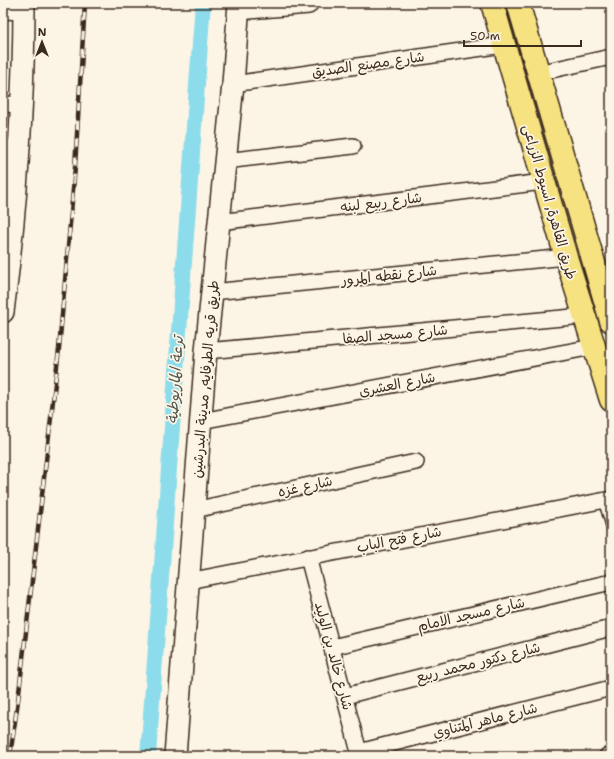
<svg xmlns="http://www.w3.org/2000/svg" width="614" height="759" viewBox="0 0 614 759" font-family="'Shantell Sans','Playpen Sans Arabic',sans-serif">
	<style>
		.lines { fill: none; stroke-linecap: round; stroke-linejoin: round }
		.canal { stroke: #8ddceb; stroke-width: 16 }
		.lane-casing { stroke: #3b2a1e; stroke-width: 10 }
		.street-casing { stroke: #3b2a1e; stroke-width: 18 }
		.secondary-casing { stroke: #3b2a1e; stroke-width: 24 }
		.highway-casing { stroke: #3b2a1e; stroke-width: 25 }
		.lane { stroke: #fcf5e5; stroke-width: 7 }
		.street { stroke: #fcf5e5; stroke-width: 15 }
		.secondary { stroke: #fcf5e5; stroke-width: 21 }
		.highway { stroke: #f7e281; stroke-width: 22 }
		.rail-casing { stroke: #3b2a1e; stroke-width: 4.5 }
		.rail { stroke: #fcf5e5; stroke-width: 3; stroke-dasharray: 9; stroke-linecap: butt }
		.labels { text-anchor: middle; stroke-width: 3.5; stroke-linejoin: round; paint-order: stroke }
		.street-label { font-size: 14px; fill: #3b2a1e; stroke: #fcf5e5 }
		.water-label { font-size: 15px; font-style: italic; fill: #505651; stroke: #fcf5e5 }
	</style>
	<rect width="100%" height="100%" fill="#fcf5e5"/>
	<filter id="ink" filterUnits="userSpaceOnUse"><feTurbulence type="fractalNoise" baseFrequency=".025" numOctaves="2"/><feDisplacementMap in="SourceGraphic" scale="8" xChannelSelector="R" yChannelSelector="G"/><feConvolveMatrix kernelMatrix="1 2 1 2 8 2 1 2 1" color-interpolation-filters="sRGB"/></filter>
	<g filter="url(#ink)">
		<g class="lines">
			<path class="canal" d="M 148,756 L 203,3"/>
			<g class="lane-casing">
				<path id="lane" d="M 602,500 L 611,529"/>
			</g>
			<g class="street-casing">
				<path id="street" d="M 3,11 L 24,12
					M 238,12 L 309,6
					M 538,73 L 611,57
					M 233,84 L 503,45
					M 3,104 L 22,105
					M 3,148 L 19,148
					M 225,161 L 353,146
					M 219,222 L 543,182
					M 212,292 L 566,257
					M 206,351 L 584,316
					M 201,421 L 593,347
					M 194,510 L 416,462
					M 308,557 L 360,756
					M 188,581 L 611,499
					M 332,647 L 611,582
					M 345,696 L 611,628
					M 359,752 L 611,688
					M 607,756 L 611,755"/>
			</g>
			<g class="secondary-casing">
				<path id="secondary" d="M 3,312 C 16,210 24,106 24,3
					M 175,756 L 206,351 L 233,84 L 239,3"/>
			</g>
			<g class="highway-casing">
				<path id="highway" d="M 492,3 L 566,257 L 611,400
					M 518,3 L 611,321"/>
			</g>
			<use href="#lane" class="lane"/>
			<use href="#street" class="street"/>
			<use href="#secondary" class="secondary"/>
			<use href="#highway" class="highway"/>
			<g class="rail-casing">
				<path id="rail" d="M 10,756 L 18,701 L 59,349 L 75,167 L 85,3"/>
			</g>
			<use href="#rail" class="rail"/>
		</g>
	</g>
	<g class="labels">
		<g class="street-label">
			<text transform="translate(368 64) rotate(-8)" y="5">شارع مصنع الصديق</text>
			<text transform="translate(381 202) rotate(-7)" y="5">شارع ربيع لبنه</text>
			<text transform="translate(550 202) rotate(74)" y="5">طريق القاهرة, اسيوط الزراعى</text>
			<text transform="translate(389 275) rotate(-6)" y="5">شارع نقطه المرور</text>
			<text transform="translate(395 334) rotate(-5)" y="5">شارع مسجد الصفا</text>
			<text transform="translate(205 379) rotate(-85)" y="5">طريق قريه الطرفايه, مدينة البدرشين</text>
			<text transform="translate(397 384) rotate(-11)" y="5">شارع العشرى</text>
			<text transform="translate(305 486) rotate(-12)" y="5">شارع غزه</text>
			<text transform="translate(399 539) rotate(-11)" y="5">شارع فتح الباب</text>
			<text transform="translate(471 614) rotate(-13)" y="5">شارع مسجد الامام</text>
			<text transform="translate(334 656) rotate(75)" y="5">شارع خالد بن الوليد</text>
			<text transform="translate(478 662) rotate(-14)" y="5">شارع دكتور محمد ربيع</text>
			<text transform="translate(485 720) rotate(-14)" y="5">شارع ماهر المتناوي</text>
		</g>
		<g class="water-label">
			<text transform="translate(175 380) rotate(-86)" y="5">ترعة الماريوطية</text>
		</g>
	</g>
	<rect width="614" height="759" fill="none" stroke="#fcf5e5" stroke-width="16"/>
	<rect x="8" y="8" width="598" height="743" fill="none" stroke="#3b2a1e" stroke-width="1.5" filter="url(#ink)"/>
	<g transform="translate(42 42)" stroke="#fcf5e5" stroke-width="3" paint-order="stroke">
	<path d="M0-3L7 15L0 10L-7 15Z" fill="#3b2a1e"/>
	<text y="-6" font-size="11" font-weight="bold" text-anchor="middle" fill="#3b2a1e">N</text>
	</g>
	<path d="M464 40v6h117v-6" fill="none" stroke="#3b2a1e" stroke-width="2"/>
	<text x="470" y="40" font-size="12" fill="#3b2a1e" stroke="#fcf5e5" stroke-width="3" paint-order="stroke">50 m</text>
</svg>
